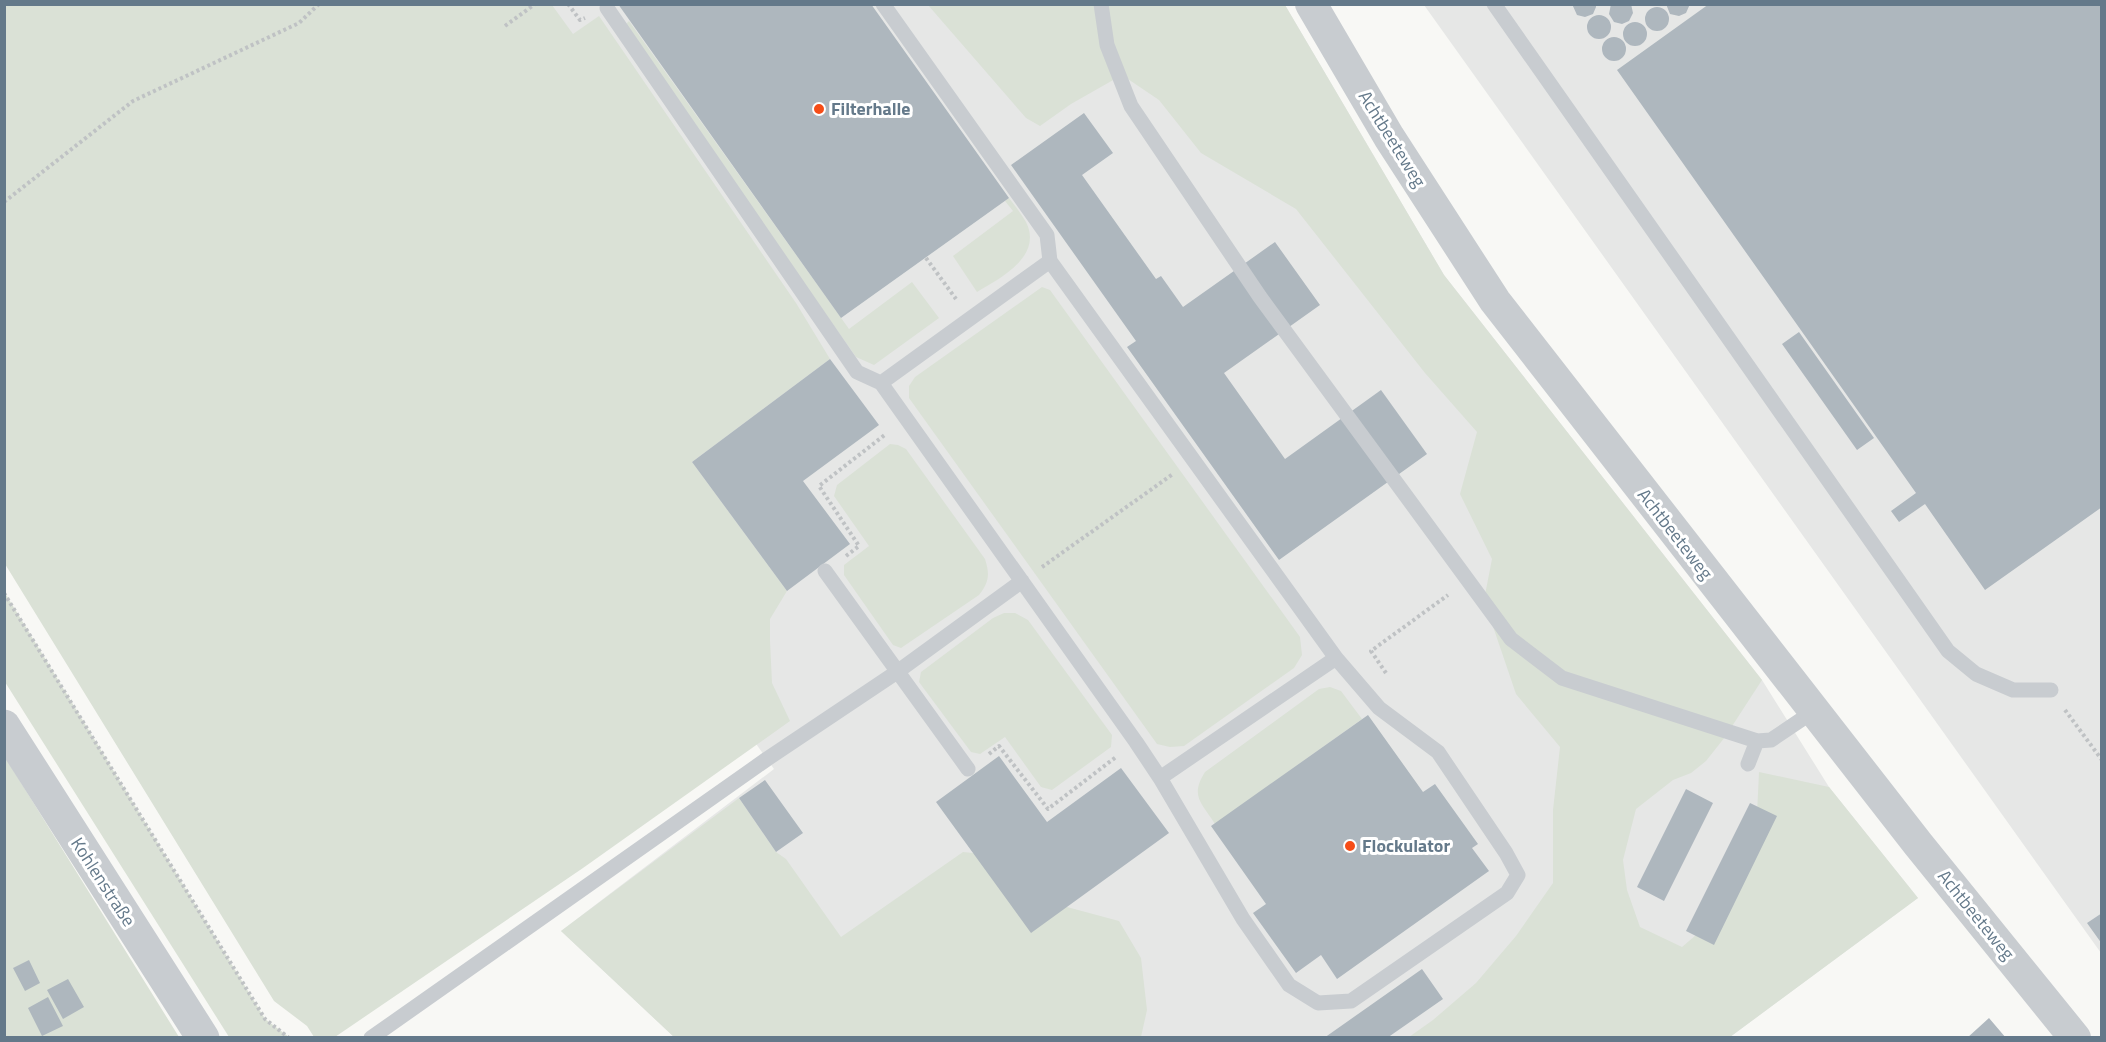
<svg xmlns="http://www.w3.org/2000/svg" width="2106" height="1042" viewBox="0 0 2106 1042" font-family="'Titillium Web',sans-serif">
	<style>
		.built { fill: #e6e7e6 }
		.green { fill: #dae1d6 }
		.building { fill: #aeb7be }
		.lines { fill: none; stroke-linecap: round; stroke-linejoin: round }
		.path { stroke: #bfc2c4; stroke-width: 4; stroke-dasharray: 3 3; stroke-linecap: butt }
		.service { stroke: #c8ccd0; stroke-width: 15 }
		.minor { stroke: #c8ccd0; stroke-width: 32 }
		.tertiary { stroke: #c8ccd0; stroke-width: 33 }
		.poi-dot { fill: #f64d18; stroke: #fff; stroke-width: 2 }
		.labels { text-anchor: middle; stroke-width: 6; stroke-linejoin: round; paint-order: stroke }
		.poi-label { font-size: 18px; font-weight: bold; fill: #64798a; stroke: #fff; text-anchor: start }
		.street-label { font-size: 18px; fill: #64798a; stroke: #fff }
	</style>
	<rect width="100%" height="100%" fill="#f8f8f5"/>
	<path class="built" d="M 5,5 L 1285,5 L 1444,275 L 1762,680 L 1829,787 L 1918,898 L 1730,1037 L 674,1037 L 561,931 L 774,769 L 749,734 Z
		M 1424,5 L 2101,5 L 2101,953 Z"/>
	<path class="green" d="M 4,5 L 552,5 L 573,34 L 599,16 L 796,303 L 830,359 L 692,462 L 787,591 L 770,619 L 770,641 L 772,683 L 790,721 L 583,868 L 335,1037 L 314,1037 L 307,1026 L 274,1001 L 5,564 Z
		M 928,5 L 1285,5 L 1444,275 L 1762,680 L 1725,737 L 1706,761 L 1691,773 L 1673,780 L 1636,809 L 1623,860 L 1627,890 L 1640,927 L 1682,947 L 1724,911 L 1756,836 L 1759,772 L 1829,787 L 1918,898 L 1730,1037 L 1409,1037 L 1433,1020 L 1476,983 L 1516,936 L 1553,883 L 1553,810 L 1560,747 L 1516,694 L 1484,600 L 1492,559 L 1460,494 L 1477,432 L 1425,373 L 1296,209 L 1201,153 L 1159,100 L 1122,75 L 1071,104 L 1040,126 L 1026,118 Z
		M 629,21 L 849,329 L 912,282 L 939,318 L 874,365 L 856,357 L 624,26 Z
		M 1009,198 C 1015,206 1021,213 1026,222 C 1043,256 1001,278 977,292 L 953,256 L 1013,211 L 1005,201 Z
		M 1042,287 L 1050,290 L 1300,637 L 1302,655 L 1294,668 L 1184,746 L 1170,747 L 1157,744 L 909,398 L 909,386 L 915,377 Z
		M 890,444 L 898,445 L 906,449 L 985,559 C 990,575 989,582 979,595 L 901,648 L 893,645 L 844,575 L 844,565 L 869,546 L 834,496 L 837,485 Z
		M 5,593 L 265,1019 L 289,1037 L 229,1037 L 5,682 Z
		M 1004,613 L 1015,613 L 1028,620 L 1112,735 L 1111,747 L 1052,790 L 1041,787 L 1005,737 L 980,754 L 971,752 L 919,682 L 921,672 L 993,618 Z
		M 1330,687 L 1341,691 L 1362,719 L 1215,824 C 1201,802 1190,796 1205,772 L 1319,689 Z
		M 5,757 L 179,1037 L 5,1037 Z
		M 739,798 L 776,852 L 786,859 L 841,937 L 963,852 L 973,853 L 1067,907 L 1119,921 L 1141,958 L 1147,1010 L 1141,1037 L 674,1037 L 561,931 Z"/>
	<path class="building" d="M 618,4 L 871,4 L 1009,198 L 841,318 Z
		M 1572,4 L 1596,4 L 1596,7 L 1593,14 L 1585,17 L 1577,15 Z
		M 1611,4 L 1631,4 L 1633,13 L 1629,21 L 1622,24 L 1614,22 L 1609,14 Z
		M 1666,4 L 1690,4 L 1686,13 L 1679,16 L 1670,14 Z
		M 1709,4 L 2102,4 L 2102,507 L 1985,590 L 1925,504 L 1899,522 L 1891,511 L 1916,493 L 1617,70 Z
		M1645 19a12 12 0 1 1 24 0a12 12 0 1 1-24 0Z
		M1587 27a12 12 0 1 1 24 0a12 12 0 1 1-24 0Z
		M1623 34a12 12 0 1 1 24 0a12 12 0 1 1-24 0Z
		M1602 49a12 12 0 1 1 24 0a12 12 0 1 1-24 0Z
		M 1084,113 L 1113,153 L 1082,175 L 1156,279 L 1161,276 L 1183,307 L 1275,242 L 1320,305 L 1224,373 L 1285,459 L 1381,390 L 1427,454 L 1279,560 L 1127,347 L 1136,341 L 1011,165 Z
		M 1799,332 L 1874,438 L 1857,450 L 1782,344 Z
		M 830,359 L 879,425 L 803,481 L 850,544 L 787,591 L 692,462 Z
		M 1368,715 L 1423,792 L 1435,784 L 1478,844 L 1472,848 L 1489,871 L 1337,979 L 1321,955 L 1296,973 L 1253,913 L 1266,904 L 1211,826 Z
		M 999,756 L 1047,822 L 1121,768 L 1169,833 L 1031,933 L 936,802 Z
		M 765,780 L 803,833 L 776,852 L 739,798 Z
		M 1686,789 L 1713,803 L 1664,901 L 1637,887 Z
		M 1750,803 L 1777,816 L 1714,945 L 1686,931 Z
		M 2102,913 L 2102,944 L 2087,923 Z
		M 29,960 L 40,983 L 25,991 L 13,968 Z
		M 1422,969 L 1443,999 L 1387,1038 L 1324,1038 Z
		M 68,979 L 84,1007 L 63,1019 L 47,990 Z
		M 48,997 L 63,1026 L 42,1036 L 28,1008 Z
		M 1989,1018 L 2006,1038 L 1967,1038 Z"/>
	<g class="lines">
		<path class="path" d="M 568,4 L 580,20 L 585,18
			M 505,26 L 535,4
			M 4,202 L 133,101 L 299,23 L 319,4
			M 926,258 L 956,299
			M 846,556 L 859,546 L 819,486 L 886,434
			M 1042,567 L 1173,474
			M 4,593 L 265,1019 L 289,1038
			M 1386,673 L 1371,651 L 1448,595
			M 2065,710 L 2102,760
			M 989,754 L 999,746 L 1048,809 L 1116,757"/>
		<path class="service" d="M 883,4 L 1047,235 L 1050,261
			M 1101,4 L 1107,45 L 1131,106 L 1260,297 L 1511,639 L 1562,678 L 1757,741 L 1771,740 L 1814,711
			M 1494,4 L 1948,651 L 1976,674 L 2013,690 L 2051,690
			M 607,8 L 857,372 L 881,383 L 1136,742 L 1160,778 L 1243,919 L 1289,985 L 1318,1003 L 1351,1001 L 1507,893 L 1518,875 L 1506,853 L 1438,752 L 1379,708 L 1336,658
			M 881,383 L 1050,261 L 1336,658 L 1160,778
			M 825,571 L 968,769
			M 1748,764 L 1757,741
			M 371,1038 L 767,759 L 897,672 L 1022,581"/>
		<path class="minor" d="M 1311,4 L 1389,137 L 1495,301 L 1918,844 L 2075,1038"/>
		<path class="tertiary" d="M 4,726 L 203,1038"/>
	</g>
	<g class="poi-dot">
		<circle cx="819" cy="109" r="6"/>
		<circle cx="1350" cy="846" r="6"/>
	</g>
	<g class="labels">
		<g class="poi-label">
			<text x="831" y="115">Filterhalle</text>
			<text x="1362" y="852">Flockulator</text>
		</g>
		<g class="street-label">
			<text transform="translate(1392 139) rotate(58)" y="6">Achtbeeteweg</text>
			<text transform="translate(1675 534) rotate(52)" y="6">Achtbeeteweg</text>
			<text transform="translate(103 882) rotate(57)" y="6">Kohlenstraße</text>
			<text transform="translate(1976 915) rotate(51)" y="6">Achtbeeteweg</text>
		</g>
	</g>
	<rect width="2106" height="1042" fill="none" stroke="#64798a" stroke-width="12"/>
</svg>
